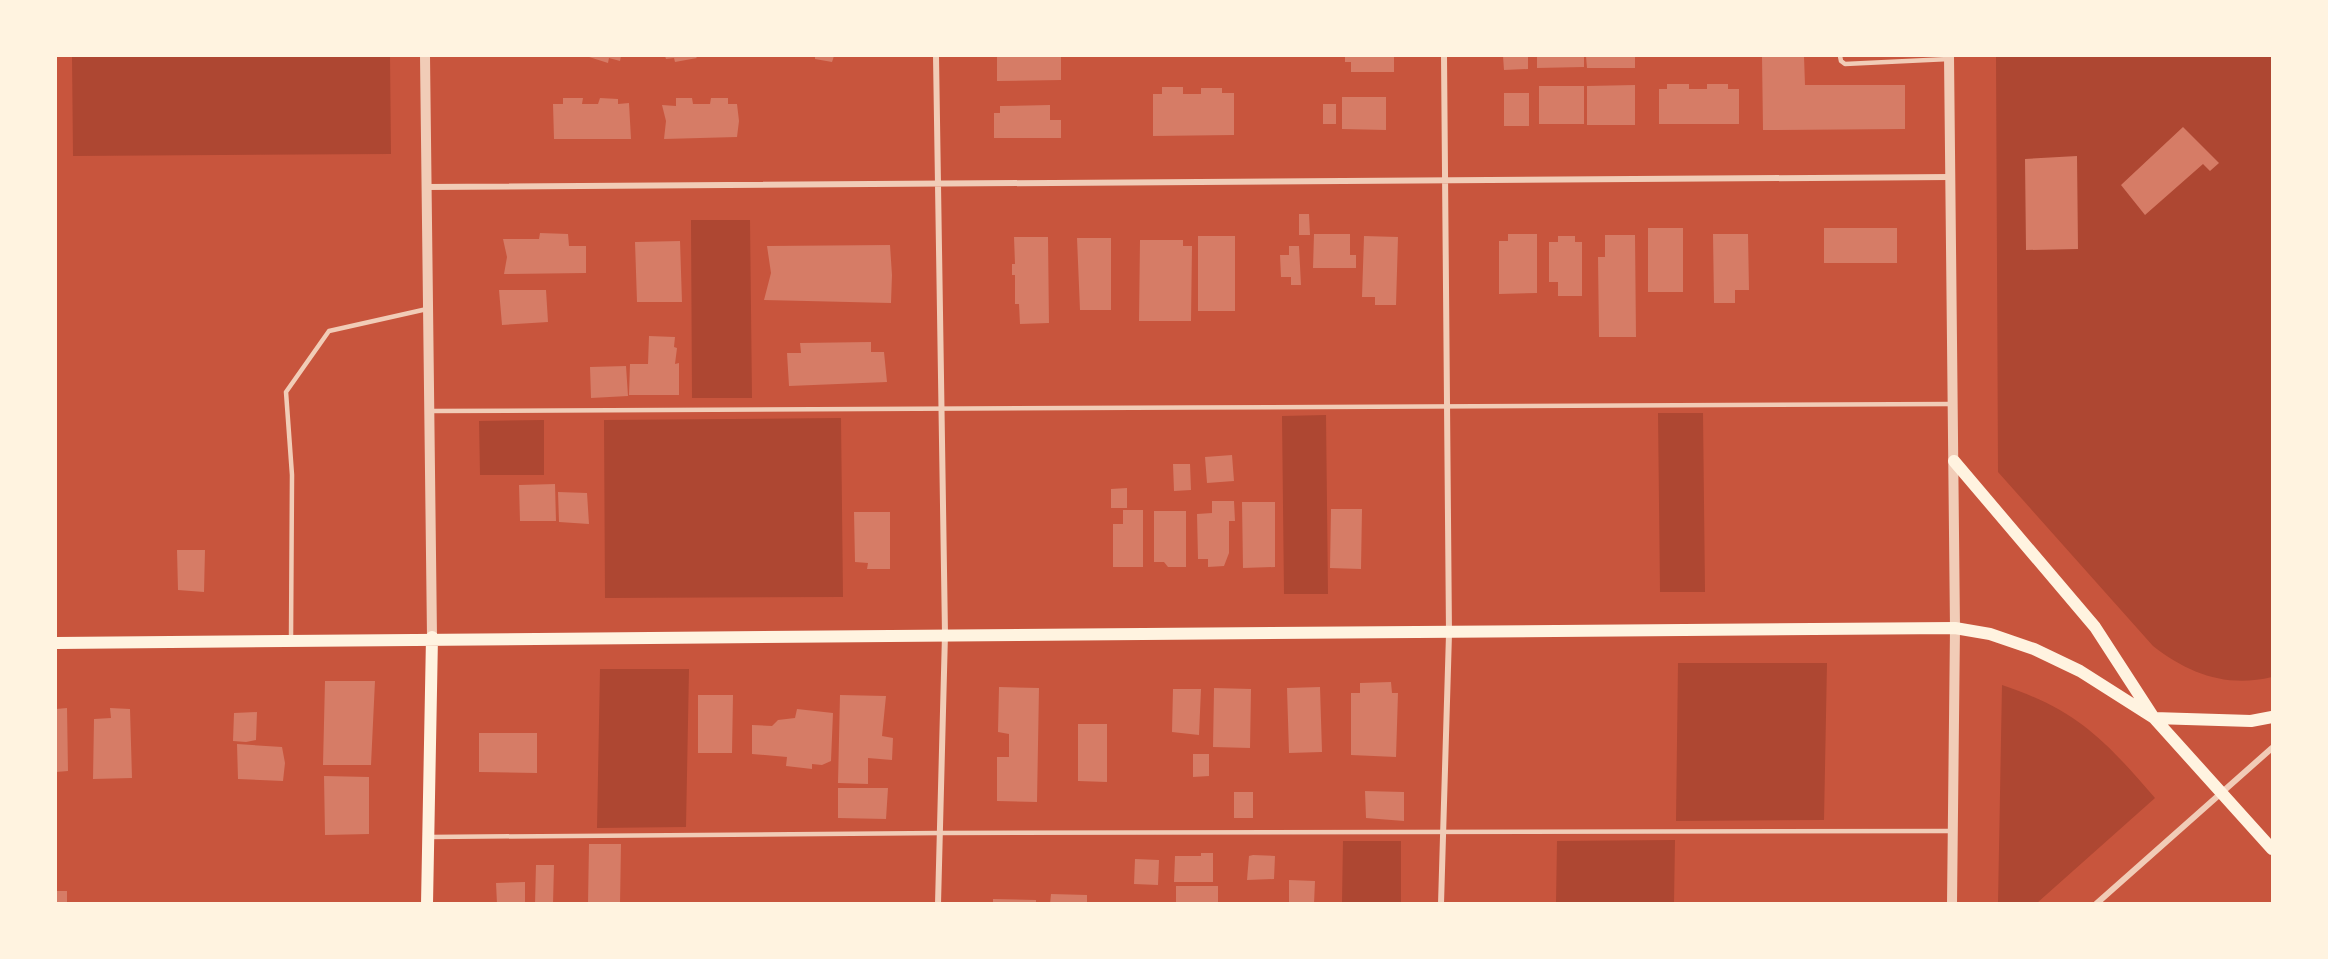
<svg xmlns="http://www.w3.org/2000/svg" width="2328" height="959" viewBox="0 0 2328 959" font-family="'Work Sans',sans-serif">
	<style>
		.green { fill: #ae4732 }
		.building { fill: #d67c66 }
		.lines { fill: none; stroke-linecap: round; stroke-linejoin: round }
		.service { stroke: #f1ccb7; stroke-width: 4.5 }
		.minor { stroke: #f1ccb7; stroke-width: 6 }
		.tertiary { stroke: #f1ccb7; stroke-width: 10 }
		.secondary { stroke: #fff3e0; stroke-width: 12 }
	</style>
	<rect width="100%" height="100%" fill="#c8553d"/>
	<path class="green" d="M 72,56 L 390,56 L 391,154 L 73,156 Z
		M 1996,56 L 2272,56 L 2272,677 C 2227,688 2189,674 2153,646 L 1998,472 Z
		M 691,220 L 750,220 L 752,398 L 692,398 Z
		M 1658,413 L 1703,413 L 1705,592 L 1660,592 Z
		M 1326,415 L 1328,594 L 1284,594 L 1282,416 Z
		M 841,418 L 843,597 L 605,598 L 604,420 Z
		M 544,420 L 544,475 L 480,475 L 479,421 Z
		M 1678,663 L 1827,663 L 1824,820 L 1676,821 Z
		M 600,669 L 689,669 L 686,827 L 597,828 Z
		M 2002,685 C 2077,710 2105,740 2155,798 L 2037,903 L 1998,903 Z
		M 1675,840 L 1674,903 L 1556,903 L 1557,841 Z
		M 1343,841 L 1401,841 L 1401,903 L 1342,903 Z"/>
	<path class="building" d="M 586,56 L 621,56 L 620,61 L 609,58 L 608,63 Z
		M 665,56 L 695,56 L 697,58 L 675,62 L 674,58 L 666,59 Z
		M 815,56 L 834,56 L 832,62 L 815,59 Z
		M 997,56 L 1061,56 L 1061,80 L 997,81 Z
		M 1345,56 L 1394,56 L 1394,72 L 1351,72 L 1351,62 L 1345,62 Z
		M 1503,56 L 1528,56 L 1528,69 L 1504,70 Z
		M 1537,56 L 1584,56 L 1584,67 L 1537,68 Z
		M 1586,56 L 1635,56 L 1635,68 L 1587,68 Z
		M 1762,56 L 1804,56 L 1805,85 L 1905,85 L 1905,129 L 1763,130 Z
		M 1667,84 L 1689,84 L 1689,89 L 1707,89 L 1707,84 L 1728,84 L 1728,89 L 1739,89 L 1739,124 L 1659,124 L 1659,89 L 1667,89 Z
		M 1635,85 L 1635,125 L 1587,125 L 1587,86 Z
		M 1539,86 L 1584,86 L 1584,124 L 1539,124 Z
		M 1162,87 L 1183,87 L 1183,94 L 1201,94 L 1201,88 L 1222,88 L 1222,93 L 1234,93 L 1234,135 L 1153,136 L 1153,94 L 1162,94 Z
		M 1504,93 L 1529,93 L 1529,126 L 1504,126 Z
		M 1342,97 L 1386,97 L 1386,130 L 1342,129 Z
		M 563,98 L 583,98 L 582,104 L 598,104 L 600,98 L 618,99 L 618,104 L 629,103 L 631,139 L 554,139 L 553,104 L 563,104 Z
		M 676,98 L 692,98 L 693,104 L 710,104 L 711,98 L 728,98 L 728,104 L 737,104 L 739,121 L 737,137 L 664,139 L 666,121 L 662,105 L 676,106 Z
		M 1323,104 L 1336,104 L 1336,124 L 1323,124 Z
		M 1050,105 L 1050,120 L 1061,120 L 1061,138 L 994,138 L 994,113 L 1000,113 L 1000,106 Z
		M 2183,127 L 2219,163 L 2210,171 L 2203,164 L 2145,215 L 2121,185 Z
		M 2077,156 L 2078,249 L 2026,250 L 2025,159 Z
		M 1299,214 L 1309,214 L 1310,235 L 1299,235 Z
		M 1648,228 L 1683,228 L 1683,292 L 1648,292 Z
		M 1824,228 L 1897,228 L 1897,263 L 1824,263 Z
		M 540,233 L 568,234 L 569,246 L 586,246 L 586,273 L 504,274 L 507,257 L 503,239 L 539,239 Z
		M 1314,234 L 1350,234 L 1350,255 L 1356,255 L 1356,268 L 1313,268 Z
		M 1508,234 L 1537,234 L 1537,293 L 1499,294 L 1499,241 L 1508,241 Z
		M 1713,234 L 1748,234 L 1749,290 L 1735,290 L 1735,303 L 1714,303 Z
		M 1605,235 L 1635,235 L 1636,337 L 1599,337 L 1598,257 L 1605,257 Z
		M 1198,236 L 1235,236 L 1235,311 L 1198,311 Z
		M 1364,236 L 1398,237 L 1396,305 L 1375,305 L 1375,297 L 1362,297 Z
		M 1558,236 L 1575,236 L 1575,242 L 1582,242 L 1582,296 L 1558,296 L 1558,282 L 1549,282 L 1549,242 L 1558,242 Z
		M 1014,237 L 1048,237 L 1049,323 L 1020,324 L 1019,304 L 1015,304 L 1015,275 L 1012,275 L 1012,264 L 1015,264 Z
		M 1077,238 L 1111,238 L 1111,310 L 1080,310 Z
		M 1140,240 L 1183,240 L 1183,246 L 1192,246 L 1191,321 L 1139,321 Z
		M 680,241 L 682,302 L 637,302 L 635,242 Z
		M 890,245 L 892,275 L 891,303 L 764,300 L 771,273 L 767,246 Z
		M 1289,246 L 1299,246 L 1301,285 L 1291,285 L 1291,277 L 1281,277 L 1280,255 L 1289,255 Z
		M 499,290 L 546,290 L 548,322 L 502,325 Z
		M 649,336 L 675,337 L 674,347 L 677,348 L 675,364 L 679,363 L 679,395 L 629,395 L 630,364 L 648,364 Z
		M 871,342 L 871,352 L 884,352 L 887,382 L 789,386 L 787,353 L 801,353 L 800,343 Z
		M 626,366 L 628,396 L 591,398 L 590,367 Z
		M 1232,455 L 1234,481 L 1207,483 L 1205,457 Z
		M 1173,464 L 1190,464 L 1191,490 L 1174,491 Z
		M 555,484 L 556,521 L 520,521 L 519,485 Z
		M 1127,488 L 1127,508 L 1111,508 L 1111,489 Z
		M 558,492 L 587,493 L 589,524 L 559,522 Z
		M 1212,501 L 1234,501 L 1235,521 L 1229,521 L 1229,553 L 1224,566 L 1208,567 L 1208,559 L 1198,559 L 1197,514 L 1212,513 Z
		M 1242,502 L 1275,502 L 1275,567 L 1243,568 Z
		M 1331,509 L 1362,509 L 1361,569 L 1330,568 Z
		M 1123,510 L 1143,510 L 1143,567 L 1113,567 L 1113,524 L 1123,524 Z
		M 1154,511 L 1186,511 L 1186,567 L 1168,567 L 1164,562 L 1154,562 Z
		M 854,512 L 890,512 L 890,569 L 867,569 L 868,563 L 855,562 Z
		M 177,550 L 205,550 L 204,592 L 178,590 Z
		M 325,681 L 375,681 L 371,765 L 323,765 Z
		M 1391,682 L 1392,693 L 1398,693 L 1396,757 L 1351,755 L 1351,693 L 1360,693 L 1360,683 Z
		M 999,687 L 1039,688 L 1037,802 L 997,801 L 997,757 L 1009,757 L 1009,734 L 998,732 Z
		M 1320,687 L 1322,752 L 1289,753 L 1287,688 Z
		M 1214,688 L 1251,689 L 1250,748 L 1213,747 Z
		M 1173,689 L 1201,689 L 1199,735 L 1172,732 Z
		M 698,695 L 733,695 L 732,753 L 698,753 Z
		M 840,695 L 886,696 L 882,736 L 893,738 L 892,760 L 868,758 L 868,784 L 838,783 Z
		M 67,708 L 68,771 L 56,772 L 56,709 Z
		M 110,708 L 130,709 L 132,778 L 93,779 L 94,719 L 111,718 Z
		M 797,709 L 833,713 L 831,761 L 822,765 L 812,764 L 812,769 L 786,766 L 787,757 L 752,754 L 752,725 L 772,726 L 778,720 L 795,718 Z
		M 257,712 L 256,740 L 246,742 L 233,741 L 234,713 Z
		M 1078,724 L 1107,724 L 1107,782 L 1078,781 Z
		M 479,733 L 537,733 L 537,773 L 479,772 Z
		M 237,744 L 282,747 L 285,763 L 283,781 L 238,779 Z
		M 1193,754 L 1209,754 L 1209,776 L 1193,777 Z
		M 324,776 L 369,777 L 369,834 L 325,835 Z
		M 838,788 L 888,788 L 886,819 L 838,818 Z
		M 1365,791 L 1404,792 L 1404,821 L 1366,818 Z
		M 1234,792 L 1253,792 L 1253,818 L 1234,818 Z
		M 589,844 L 621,844 L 620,904 L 588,904 Z
		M 1201,853 L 1213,853 L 1213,882 L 1174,882 L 1175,856 L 1201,856 Z
		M 1253,855 L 1275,856 L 1274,879 L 1247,880 L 1249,856 Z
		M 1135,859 L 1159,860 L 1158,885 L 1134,884 Z
		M 536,865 L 554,865 L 553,904 L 535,904 Z
		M 1289,880 L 1315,881 L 1314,904 L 1289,904 Z
		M 525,882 L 525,904 L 497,904 L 496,883 Z
		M 1176,886 L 1218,886 L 1218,904 L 1176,904 Z
		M 56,891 L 67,891 L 67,904 L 56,904 Z
		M 1051,894 L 1087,895 L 1087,904 L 1050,904 Z
		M 993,899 L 1036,900 L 1036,904 L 993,904 Z"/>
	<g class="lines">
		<path class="service" d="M 1840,56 L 1841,61 L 1845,64 L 1949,59
			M 429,411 C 937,407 1445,408 1953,404
			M 291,640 L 292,475 L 286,392 L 329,331 L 427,309
			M 429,837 L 940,833 L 1953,831"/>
		<path class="minor" d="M 936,56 L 945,634 L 938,904
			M 426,187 L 1950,177
			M 1441,904 L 1449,634 L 1444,56
			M 2096,904 L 2272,748"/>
		<path class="tertiary" d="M 425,56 L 432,637
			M 1949,56 L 1955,628 L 1952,904"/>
		<path class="secondary" d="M 1954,461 L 2095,627 L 2154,718 L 2251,721 L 2272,717
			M 56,643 C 689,634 1322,635 1955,628 L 1990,634 L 2034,649 L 2080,671 L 2154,718 L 2272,849
			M 427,904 L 432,637"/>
	</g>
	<rect width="2328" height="959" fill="none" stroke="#fff3e0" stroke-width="114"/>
</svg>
